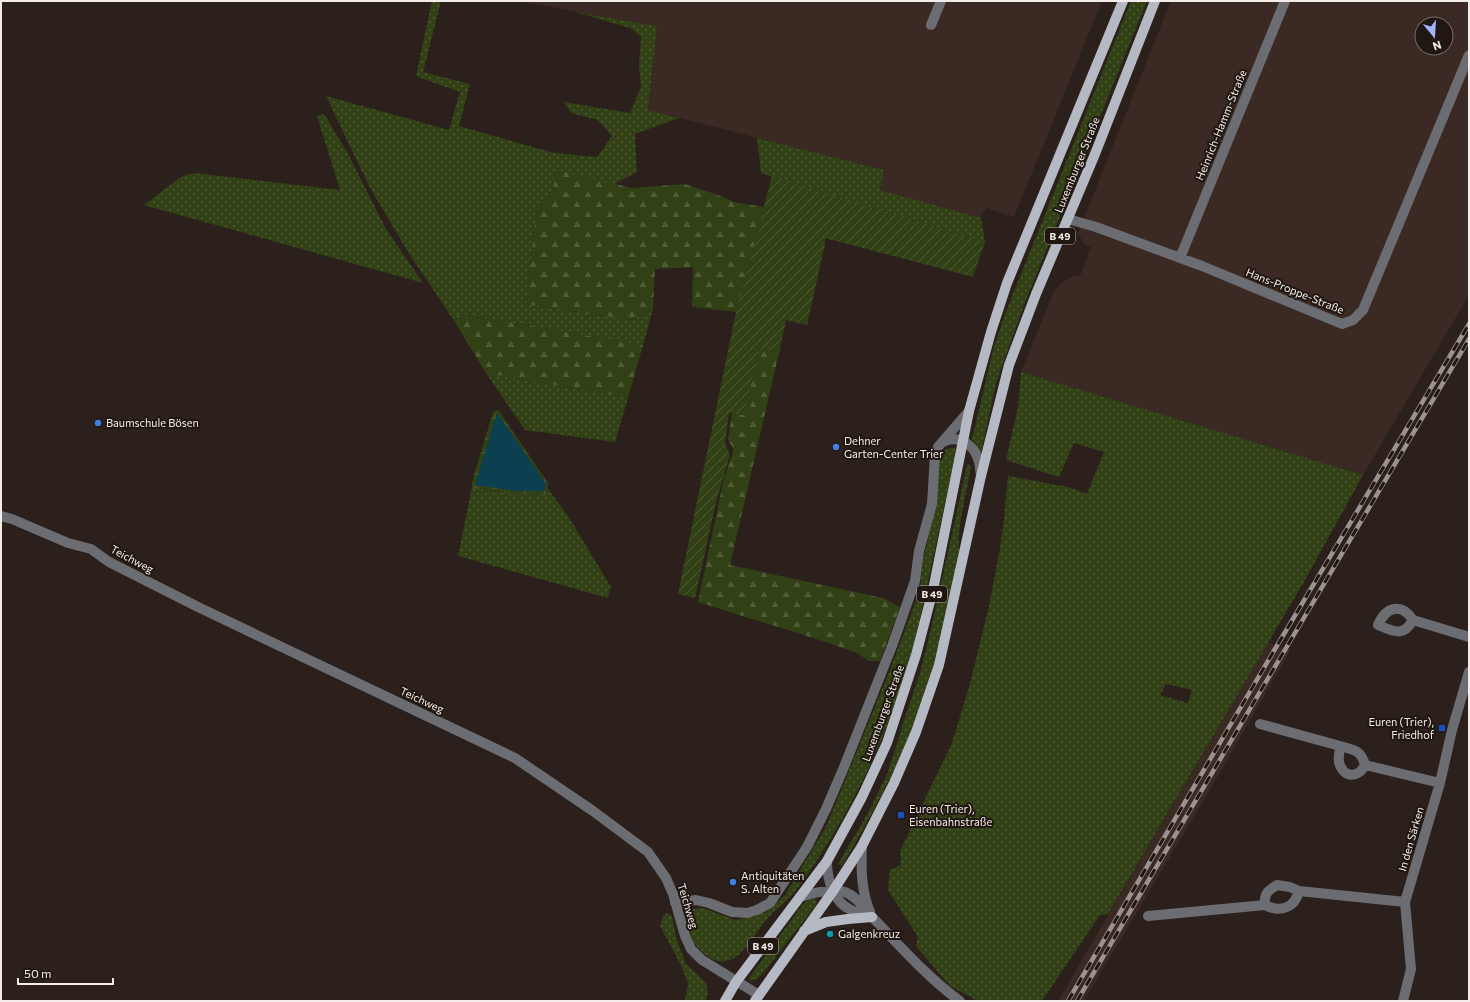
<svg xmlns="http://www.w3.org/2000/svg" width="1470" height="1002" viewBox="0 0 1470 1002" font-family="Commissioner,sans-serif">
	<style>
		.built { fill: #3b2a23; fill-rule: evenodd }
		.grass { fill: url(#grass-dots); fill-rule: evenodd }
		.forest { fill: url(#forest-firs) }
		.wetland { fill: url(#wetland-marsh) }
		.garden { fill: url(#garden-furrows) }
		.water { fill: #0c3f4f }
		.lines { fill: none; stroke-linecap: round; stroke-linejoin: round }
		.minor { stroke: #6b6d73; stroke-width: 10 }
		.major { stroke: #b5b9c4; stroke-width: 10 }
		.rail-casing { stroke: #9c938f; stroke-width: 4.5 }
		.rail { stroke: #211712; stroke-width: 3; stroke-dasharray: 9; stroke-linecap: butt }
		.shop-dot { fill: #3f7fe0; stroke: #211712; stroke-width: 1.5 }
		.transit-dot { fill: #1a4fb4; stroke: #211712; stroke-width: 1.5 }
		.culture-dot { fill: #0f9aa8; stroke: #211712; stroke-width: 1.5 }
		.labels { text-anchor: middle; stroke-width: 4; stroke-linejoin: round; paint-order: stroke }
		.shield { fill: #211712; stroke: #b5aca8; stroke-width: 1 }
		.shield-label { font-size: 10px; font-weight: bold; fill: #f4ece9 }
		.street-label { font-size: 11px; fill: #f4ece9; stroke: #211712 }
		.poi-label { font-size: 11px; fill: #f4ece9; stroke: #211712; text-anchor: start }
	</style>
	<defs>
		<pattern id="grass-dots" width="8" height="8" patternUnits="userSpaceOnUse"><rect width="8" height="8" fill="#314115"/><path d="M2 2h.1M6 6h.1" fill="none" stroke="#4f5d37" stroke-width="1.8" stroke-linecap="round"/></pattern>
		<pattern id="forest-firs" width="22" height="20" patternUnits="userSpaceOnUse"><rect width="22" height="20" fill="#314115"/><path d="M5 1l3.5 6h-7zM16 11l3.5 6h-7z" fill="#4f5d37"/></pattern>
		<pattern id="wetland-marsh" width="20" height="14" patternUnits="userSpaceOnUse"><rect width="20" height="14" fill="#314115"/><path d="M1 5h8M5 5V1M11 12h8M15 12V8" fill="none" stroke="#4f5d37"/></pattern>
		<pattern id="garden-furrows" width="10" height="10" patternUnits="userSpaceOnUse"><rect width="10" height="10" fill="#314115"/><path d="M-1 1l2-2M0 10L10 0M9 11l2-2" fill="none" stroke="#4f5d37"/></pattern>
	</defs>
	<rect width="100%" height="100%" fill="#2b201b"/>
	<path class="built" d="M 517,1 L 1102,1 L 1014,217 L 986,208 L 981,218 L 880,190 L 884,170 L 648,110 L 657,26 Z
		M 1171,1 L 1469,1 L 1469,295 L 1363,475 L 1021,372 L 1055,289 L 1066,280 L 1074,276 L 1080,276 L 1091,247 L 1084,244 L 1078,233 ZM 1422,24 L 1446,24 L 1446,48 L 1422,48 Z
		M 1268,642 L 1290,651 L 1224,766 L 1084,1001 L 1058,1001 Z"/>
	<path class="grass" d="M 432,1 L 441,1 L 423,72 L 470,84 L 459,126 L 554,153 L 597,157 L 612,136 L 598,120 L 571,113 L 564,102 L 630,113 L 641,87 L 639,65 L 641,37 L 630,28 L 575,12 L 657,26 L 648,110 L 679,118 L 635,134 L 637,172 L 614,184 L 555,170 L 553,192 L 536,212 L 526,304 L 632,320 L 653,309 L 643,345 L 462,314 L 453,319 L 408,252 L 369,186 L 326,96 L 449,130 L 460,92 L 416,76 Z
		M 1131,1 L 1147,1 L 1024,305 L 996,383 L 981,453 L 972,439 L 993,350 L 1005,314 Z
		M 324,114 L 347,152 L 386,229 L 423,283 L 144,205 L 182,176 L 195,173 L 340,190 L 317,116 Z
		M 757,138 L 884,170 L 880,190 L 981,218 L 985,242 L 761,173 Z
		M 1021,372 L 1363,475 L 1305,580 L 1108,914 L 1100,915 L 1042,1001 L 978,1001 L 950,986 L 916,946 L 918,937 L 888,890 L 890,870 L 901,865 L 900,851 L 952,743 L 971,680 L 989,606 L 1000,548 L 1004,519 L 1008,476 L 1068,487 L 1087,494 L 1104,452 L 1074,443 L 1059,477 L 1006,460 L 1018,407 ZM 1166,684 L 1192,690 L 1188,703 L 1160,695 Z
		M 486,373 L 628,398 L 615,442 L 525,430 Z
		M 950,448 L 955,448 L 956,452 C 949,486 941,519 934,554 C 925,594 918,634 905,674 C 887,733 861,790 828,843 C 817,860 806,878 793,894 C 785,903 775,910 767,919 C 754,933 739,969 715,960 C 702,955 689,939 686,926 C 684,919 689,914 693,909 L 703,908 L 735,920 L 752,917 L 766,912 L 785,895 L 826,827 L 890,670 L 920,590 L 923,560 L 936,506 L 939,461 L 943,451 Z
		M 969,464 L 971,467 C 967,488 962,510 959,532 C 958,538 959,544 959,550 C 956,582 947,617 939,648 C 919,726 883,797 842,866 L 838,864 L 869,811 L 887,774 L 897,744 L 902,726 L 920,673 L 933,621 L 967,465 Z
		M 472,487 L 476,489 L 516,494 L 545,495 L 548,489 L 568,516 L 611,587 L 608,598 L 458,556 Z
		M 811,898 L 815,899 L 817,901 L 816,905 L 764,972 L 757,979 L 750,981 L 749,978 L 803,904 Z
		M 667,913 L 672,916 L 676,938 L 686,964 L 706,983 L 708,994 L 705,1001 L 685,1001 L 688,983 L 681,965 L 660,926 L 663,916 Z"/>
	<path class="forest" d="M 555,169 L 632,188 L 685,184 L 718,195 L 734,202 L 764,207 L 736,312 L 692,307 L 693,267 L 655,269 L 653,309 L 632,320 L 526,304 L 536,212 L 553,192 Z
		M 461,314 L 643,345 L 628,398 L 486,373 L 453,319 Z
		M 759,349 L 779,353 L 730,565 L 883,598 L 900,607 L 880,661 L 869,661 L 857,653 L 826,642 L 698,602 L 724,478 L 733,453 L 733,448 L 728,440 L 732,413 L 744,415 Z"/>
	<path class="wetland" d="M 496,410 L 499,411 L 548,483 L 548,489 L 545,495 L 516,494 L 476,489 L 472,487 L 472,482 L 493,412 Z"/>
	<path class="garden" d="M 772,176 L 985,242 L 973,277 L 825,238 L 825,244 L 807,325 L 786,320 L 779,353 L 759,349 L 744,415 L 729,413 L 725,443 L 730,455 L 716,502 L 695,598 L 678,594 L 736,312 Z"/>
	<path class="water" d="M 497,413 L 546,484 L 544,491 L 516,491 L 475,485 Z"/>
	<g class="lines">
		<path class="minor" d="M 931,25 L 941,1
			M 1068,219 L 1096,227 L 1202,266 L 1342,324 L 1353,320 L 1363,310 L 1469,55
			M 1180,258 L 1285,1
			M 943,442 C 955,435 970,442 976,454 C 980,461 980,469 981,476
			M 1,516 L 12,519 L 68,543 L 91,549 L 109,562 L 198,607 L 515,758 L 593,811 L 648,852 L 666,878 L 673,894 L 685,936 L 691,949 L 702,960 L 759,995
			M 1413,620 C 1403,638 1393,631 1378,625 C 1386,607 1401,602 1413,620 L 1469,637
			M 1260,724 L 1340,746 C 1340,751 1338,757 1339,762 C 1343,778 1358,779 1365,765 L 1440,783
			M 1340,746 C 1354,750 1361,750 1365,765
			M 862,846 C 861,869 861,890 870,912
			M 827,861 C 827,879 833,902 851,910 C 858,913 865,915 872,917
			M 800,897 C 813,893 832,888 845,892 C 858,897 865,910 874,919 C 900,946 929,979 960,1001
			M 675,903 L 696,900 L 709,903 L 732,912 L 747,913 L 757,910 L 770,903 L 807,847 L 826,809 L 844,767 L 892,646 L 915,581 L 919,551 L 932,504 L 935,454 L 938,447 L 969,411
			M 1265,905 C 1264,894 1267,891 1277,885 L 1290,887 L 1299,891
			M 1148,916 L 1265,905 C 1280,913 1295,908 1299,891 L 1405,902
			M 1403,1001 L 1411,969 L 1405,902 L 1440,783 L 1452,730 L 1469,672"/>
		<path class="major" d="M 804,931 L 826,922 L 848,919 L 872,917
			M 725,1001 L 736,982 L 827,861 L 862,797 L 887,743 L 916,655 L 933,590 L 969,411 L 991,332 L 1007,283 L 1123,1
			M 755,1001 L 833,891 L 862,846 L 894,783 L 916,732 L 939,665 L 981,476 L 1009,365 L 1036,294 L 1095,154 L 1155,1"/>
		<g class="rail-casing">
			<path id="rail" d="M 1068,1001 L 1275,649 L 1469,324
				M 1077,1001 L 1469,339"/>
		</g>
		<use href="#rail" class="rail"/>
	</g>
	<g class="shop-dot">
		<circle cx="98" cy="423" r="4"/>
		<circle cx="836" cy="447" r="4"/>
		<circle cx="733" cy="882" r="4"/>
	</g>
	<g class="transit-dot">
		<rect x="1438" y="724" width="8" height="8" rx="2"/>
		<rect x="897" y="811" width="8" height="8" rx="2"/>
	</g>
	<circle class="culture-dot" cx="830" cy="934" r="4"/>
	<g class="labels">
		<g class="shield">
			<rect x="1045" y="228" width="30" height="16" rx="3"/>
			<rect x="917" y="586" width="30" height="16" rx="3"/>
			<rect x="748" y="938" width="30" height="16" rx="3"/>
		</g>
		<g class="shield-label">
			<text x="1060" y="240">B 49</text>
			<text x="932" y="598">B 49</text>
			<text x="763" y="950">B 49</text>
		</g>
		<g class="street-label">
			<text transform="translate(1221 125) rotate(-68)" y="4">Heinrich-Hamm-Straße</text>
			<text transform="translate(1077 165) rotate(-68)" y="4">Luxemburger Straße</text>
			<text transform="translate(1295 291) rotate(22)" y="4">Hans-Proppe-Straße</text>
			<text transform="translate(132 559) rotate(28)" y="4">Teichweg</text>
			<text transform="translate(422 700) rotate(25)" y="4">Teichweg</text>
			<text transform="translate(883 713) rotate(-70)" y="4">Luxemburger Straße</text>
			<text transform="translate(1411 839) rotate(-74)" y="4">In den Särken</text>
			<text transform="translate(688 906) rotate(73)" y="4">Teichweg</text>
		</g>
		<g class="poi-label">
			<text x="106" y="427">Baumschule Bösen</text>
			<text x="844" y="445">Dehner<tspan x="844" dy="13">Garten-Center Trier</tspan></text>
			<text x="1434" y="726" text-anchor="end">Euren (Trier),<tspan x="1434" dy="13">Friedhof</tspan></text>
			<text x="909" y="813">Euren (Trier),<tspan x="909" dy="13">Eisenbahnstraße</tspan></text>
			<text x="741" y="880">Antiquitäten<tspan x="741" dy="13">S. Alten</tspan></text>
			<text x="838" y="938">Galgenkreuz</text>
		</g>
	</g>
	<rect width="1470" height="1002" fill="none" stroke="#f4ece9" stroke-width="4"/>
	<g transform="translate(1434 36) rotate(162)"><circle r="19" fill="#211712" stroke="#756c68"/>
	<path d="M0-3L7 15L0 10L-7 15Z" fill="#a0b3fd"/>
	<text y="-6" font-size="11" font-weight="bold" text-anchor="middle" fill="#f4ece9">N</text>
	</g>
	<path d="M18 978v6h95v-6" fill="none" stroke="#f4ece9" stroke-width="2"/>
	<text x="24" y="978" font-size="12" fill="#f4ece9" stroke="#211712" stroke-width="3" paint-order="stroke">50 m</text>
</svg>
